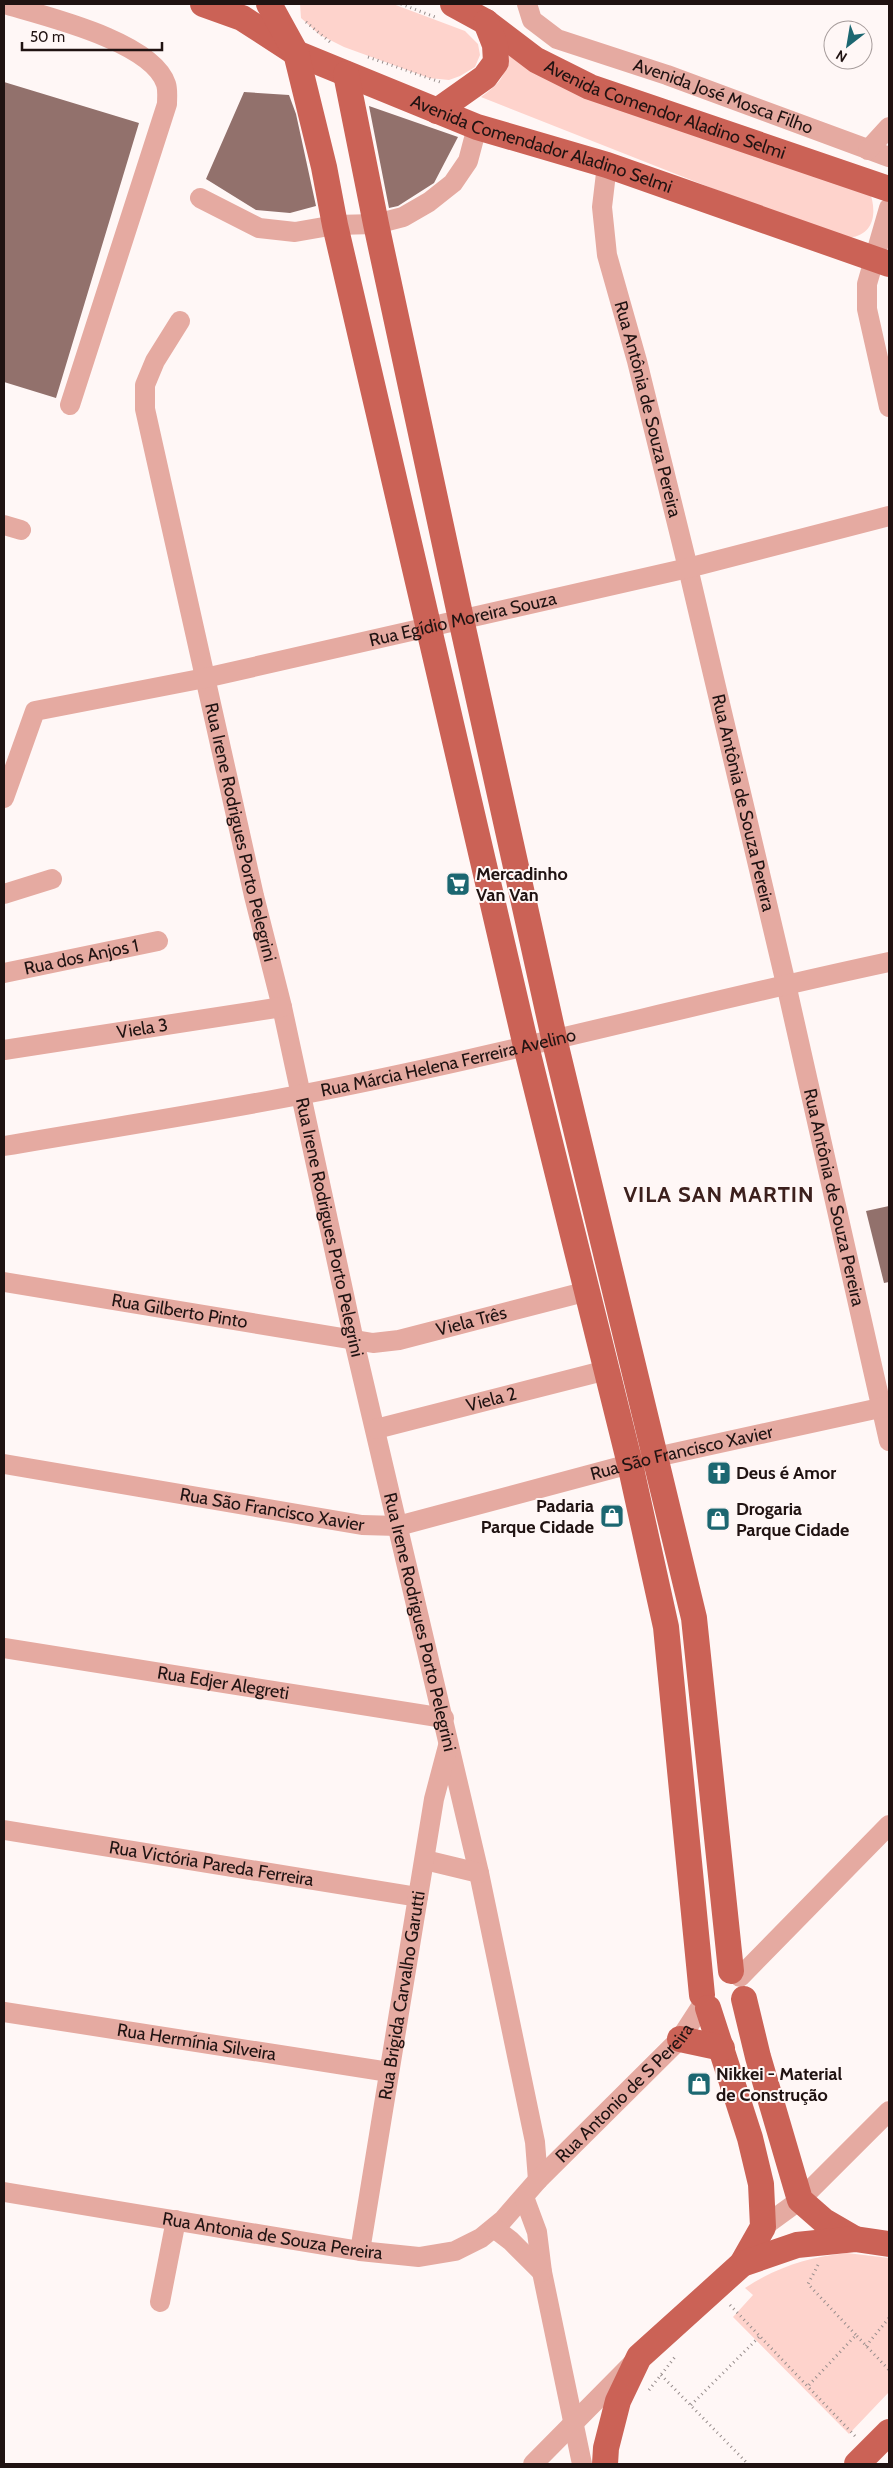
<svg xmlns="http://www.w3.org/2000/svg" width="893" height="2468" viewBox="0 0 893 2468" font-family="Cabin,sans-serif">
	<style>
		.green { fill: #fed3cc }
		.building { fill: #92716c }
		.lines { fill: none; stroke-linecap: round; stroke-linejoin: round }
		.path { stroke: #978d8c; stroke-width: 3; stroke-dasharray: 1 4; stroke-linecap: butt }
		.minor { stroke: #e5aaa1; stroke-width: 20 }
		.major { stroke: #cb6256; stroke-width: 26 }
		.labels { text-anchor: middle; stroke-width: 4; stroke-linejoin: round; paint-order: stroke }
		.street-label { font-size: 18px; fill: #201312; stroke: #fff7f6 }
		.poi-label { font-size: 18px; font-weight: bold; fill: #201312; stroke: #fff7f6; text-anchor: start }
		.district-label { font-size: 22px; font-weight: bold; letter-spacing: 1px; fill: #3c201d; stroke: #fff7f6 }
	</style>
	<rect width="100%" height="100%" fill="#fff7f6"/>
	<path class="green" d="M 300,4 L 393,4 L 465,31 L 478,44 L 480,55 L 475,67 L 460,76 L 449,80 L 429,78 L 344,47 L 320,35 L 301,18 Z
		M 508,49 L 869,190 C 876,207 877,232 853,237 C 847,238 839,236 833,236 L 481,97 C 504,80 505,76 508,49 Z
		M 847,2253 L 889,2258 L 889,2392 L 849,2434 L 733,2317 L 753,2295 L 745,2288 C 777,2267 809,2257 847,2253 Z"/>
	<path class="building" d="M 4,82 L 139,123 L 56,398 L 4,382 Z
		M 244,92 L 289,95 L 296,114 L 316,206 L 290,213 L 256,210 L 206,179 Z
		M 369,106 L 458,137 L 434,183 L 398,206 L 389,208 Z
		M 889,1206 L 889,1282 L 884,1283 L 866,1211 Z"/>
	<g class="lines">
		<path class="path" d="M 401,4 L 435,17
			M 306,22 L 330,42
			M 368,57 L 440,82
			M 818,2265 L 808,2284 L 856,2335
			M 730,2305 L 855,2436
			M 866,2346 L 889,2318
			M 661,2375 L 748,2464
			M 809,2385 L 856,2335 L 889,2370
			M 649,2390 L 675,2357
			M 691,2405 L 760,2336"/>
		<g class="minor">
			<path d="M 4,4 C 44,16 152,41 166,84 C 168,90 167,98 167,104 L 70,405"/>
			<path id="s1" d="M 527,4 L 532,20 L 557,39 L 667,75 L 889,157"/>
			<path d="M 868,150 L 889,127"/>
			<path id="s2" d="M 607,165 L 602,207 L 607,255 L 637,361 L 688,568 L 786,984 L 889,1441"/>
			<path d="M 200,198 L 259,228 L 295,232 L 335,225 L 376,224 L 403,217 L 429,202 L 453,183 L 468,161 L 477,127"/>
			<path d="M 889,208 L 867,284 L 867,309 L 889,407"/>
			<path id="s3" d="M 180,321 L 155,361 L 145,385 L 145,409 L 254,896 L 282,1007 L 354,1341 L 479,1873 L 535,2142 L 538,2180"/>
			<path d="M 4,525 L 21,530"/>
			<path id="s4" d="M 4,798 L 35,711 L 205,678 L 688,568 L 889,516"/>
			<path d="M 4,894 L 52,879"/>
			<path id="s5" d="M 4,973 L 158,941"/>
			<path id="s6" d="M 4,1050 L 282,1007"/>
			<path id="s7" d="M 4,1146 C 102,1129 201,1114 299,1095 C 497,1057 692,1004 889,962"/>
			<path id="s8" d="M 4,1282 L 373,1343 L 399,1340 L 588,1291"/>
			<path id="s9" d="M 376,1429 L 607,1370"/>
			<path id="s10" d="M 4,1464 L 362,1525 L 398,1526 L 656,1457 L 889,1406"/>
			<path id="s11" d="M 4,1648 L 444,1718"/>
			<path id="s12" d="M 4,1830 L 418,1897"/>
			<path d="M 425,1860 L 479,1873"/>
			<path d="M 740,1977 L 889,1825"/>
			<path id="s13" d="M 4,2012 L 389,2072"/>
			<path id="s14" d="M 4,2192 L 360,2251 L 419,2257 L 455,2251 L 481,2238 L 503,2220 L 538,2180 L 680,2039 L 704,2002"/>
			<path d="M 524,2197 L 537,2232 L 542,2272 L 582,2464"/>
			<path d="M 763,2227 L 800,2200 L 889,2111"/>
			<path d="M 494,2228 L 511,2241 L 542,2272"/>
			<path id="s15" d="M 360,2251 L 434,1799 L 448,1746"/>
			<path d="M 160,2302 L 176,2220"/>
			<path d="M 533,2464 L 632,2364"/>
		</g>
		<g class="major">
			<path id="s16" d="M 203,4 L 242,18 L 296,53 L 477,127 L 607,165 L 889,264"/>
			<path d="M 269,4 L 296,53 L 324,167 L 335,225 L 526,1046 L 630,1464 L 666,1627 L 702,1995"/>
			<path id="s17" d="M 453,4 L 486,22 L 536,60 L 590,87 L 889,189"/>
			<path d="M 346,74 L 376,224 L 461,619 L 554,1038 L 694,1618 L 731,1971"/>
			<path d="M 437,111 L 485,77 L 496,62 L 495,45 L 486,22"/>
			<path d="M 744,1999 L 758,2057 L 800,2200 L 824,2221 L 855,2239"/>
			<path d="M 708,2008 L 750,2138 L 761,2184 L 763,2227 L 742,2264"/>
			<path d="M 680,2039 L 722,2048"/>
			<path d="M 605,2464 L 606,2448 L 618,2401 L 639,2357 L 742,2264 L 797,2245 L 855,2239 L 889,2244"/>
			<path d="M 857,2464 L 889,2432"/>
		</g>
	</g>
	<defs>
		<g id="supermarket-square" transform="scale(1.25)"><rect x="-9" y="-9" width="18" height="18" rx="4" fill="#1c6771" stroke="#fff7f6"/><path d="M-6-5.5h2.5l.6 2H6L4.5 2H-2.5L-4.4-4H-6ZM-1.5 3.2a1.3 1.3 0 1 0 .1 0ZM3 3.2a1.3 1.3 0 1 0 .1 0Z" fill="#fff"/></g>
		<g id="church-square" transform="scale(1.25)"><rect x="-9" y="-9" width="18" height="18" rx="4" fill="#1c6771" stroke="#fff7f6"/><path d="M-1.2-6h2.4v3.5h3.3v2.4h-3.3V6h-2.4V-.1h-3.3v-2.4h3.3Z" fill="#fff"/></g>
		<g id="shop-square" transform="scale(1.25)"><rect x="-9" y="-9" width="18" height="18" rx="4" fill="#1c6771" stroke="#fff7f6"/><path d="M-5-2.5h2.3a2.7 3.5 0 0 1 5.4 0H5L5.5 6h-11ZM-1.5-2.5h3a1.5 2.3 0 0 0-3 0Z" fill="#fff"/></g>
	</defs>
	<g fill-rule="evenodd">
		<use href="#supermarket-square" x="458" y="884"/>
		<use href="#church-square" x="719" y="1473"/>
		<use href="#shop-square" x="612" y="1516"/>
		<use href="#shop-square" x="718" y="1519"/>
		<use href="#shop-square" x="699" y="2084"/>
	</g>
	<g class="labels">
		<g class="street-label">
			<text dy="6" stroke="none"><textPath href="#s1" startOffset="224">Avenida José Mosca Filho</textPath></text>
			<text dy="6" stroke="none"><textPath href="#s17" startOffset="239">Avenida Comendor Aladino Selmi</textPath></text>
			<text dy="6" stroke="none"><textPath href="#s16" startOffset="368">Avenida Comendador Aladino Selmi</textPath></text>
			<text dy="6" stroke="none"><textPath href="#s2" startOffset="250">Rua Antônia de Souza Pereira</textPath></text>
			<text dy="6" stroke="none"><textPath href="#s4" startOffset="530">Rua Egídio Moreira Souza</textPath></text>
			<text dy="6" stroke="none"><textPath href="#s2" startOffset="655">Rua Antônia de Souza Pereira</textPath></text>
			<text dy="6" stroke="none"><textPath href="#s3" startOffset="531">Rua Irene Rodrigues Porto Pelegrini</textPath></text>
			<text dy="6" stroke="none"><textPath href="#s5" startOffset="79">Rua dos Anjos 1</textPath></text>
			<text dy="6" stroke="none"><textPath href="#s6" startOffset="140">Viela 3</textPath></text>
			<text dy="6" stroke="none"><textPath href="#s7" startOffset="452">Rua Márcia Helena Ferreira Avelino</textPath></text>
			<text dy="6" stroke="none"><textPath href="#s2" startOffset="1060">Rua Antônia de Souza Pereira</textPath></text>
			<text dy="6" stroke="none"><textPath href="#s3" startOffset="936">Rua Irene Rodrigues Porto Pelegrini</textPath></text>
			<text dy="6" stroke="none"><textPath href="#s8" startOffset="178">Rua Gilberto Pinto</textPath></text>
			<text dy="6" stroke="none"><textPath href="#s8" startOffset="475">Viela Três</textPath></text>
			<text dy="6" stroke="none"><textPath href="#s9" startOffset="119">Viela 2</textPath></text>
			<text dy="6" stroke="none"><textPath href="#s10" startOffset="692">Rua São Francisco Xavier</textPath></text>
			<text dy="6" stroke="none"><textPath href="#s10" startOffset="272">Rua São Francisco Xavier</textPath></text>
			<text dy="6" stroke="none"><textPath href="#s3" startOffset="1341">Rua Irene Rodrigues Porto Pelegrini</textPath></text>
			<text dy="6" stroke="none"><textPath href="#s11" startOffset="222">Rua Edjer Alegreti</textPath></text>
			<text dy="6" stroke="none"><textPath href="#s12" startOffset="210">Rua Victória Pareda Ferreira</textPath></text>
			<text dy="6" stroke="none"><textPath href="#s15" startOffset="259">Rua Brigida Carvalho Garutti</textPath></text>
			<text dy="6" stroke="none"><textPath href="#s13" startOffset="195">Rua Hermínia Silveira</textPath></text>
			<text dy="6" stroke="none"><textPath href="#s14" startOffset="690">Rua Antonio de S Pereira</textPath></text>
			<text dy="6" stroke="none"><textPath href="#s14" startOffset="272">Rua Antonia de Souza Pereira</textPath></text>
		</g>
		<g class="poi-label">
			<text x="476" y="880">Mercadinho<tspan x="476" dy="21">Van Van</tspan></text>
			<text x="736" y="1479">Deus é Amor</text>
			<text x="594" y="1512" text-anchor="end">Padaria<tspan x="594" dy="21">Parque Cidade</tspan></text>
			<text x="736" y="1515">Drogaria<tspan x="736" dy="21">Parque Cidade</tspan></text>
			<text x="716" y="2080">Nikkei - Material<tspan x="716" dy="21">de Construção</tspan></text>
		</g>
		<g class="district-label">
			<text x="719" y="1202">VILA SAN MARTIN</text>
		</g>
	</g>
	<rect width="893" height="2468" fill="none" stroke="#201312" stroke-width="10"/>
	<g transform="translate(848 45) rotate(211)"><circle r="24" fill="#fff7f6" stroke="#a69c9b"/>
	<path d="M0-4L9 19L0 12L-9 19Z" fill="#1c6771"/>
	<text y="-8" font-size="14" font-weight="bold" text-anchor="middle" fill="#201312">N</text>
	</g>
	<path d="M22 42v8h140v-8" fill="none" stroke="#201312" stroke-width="2.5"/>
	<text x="30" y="42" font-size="15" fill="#201312" stroke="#fff7f6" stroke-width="4" paint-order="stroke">50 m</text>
</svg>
